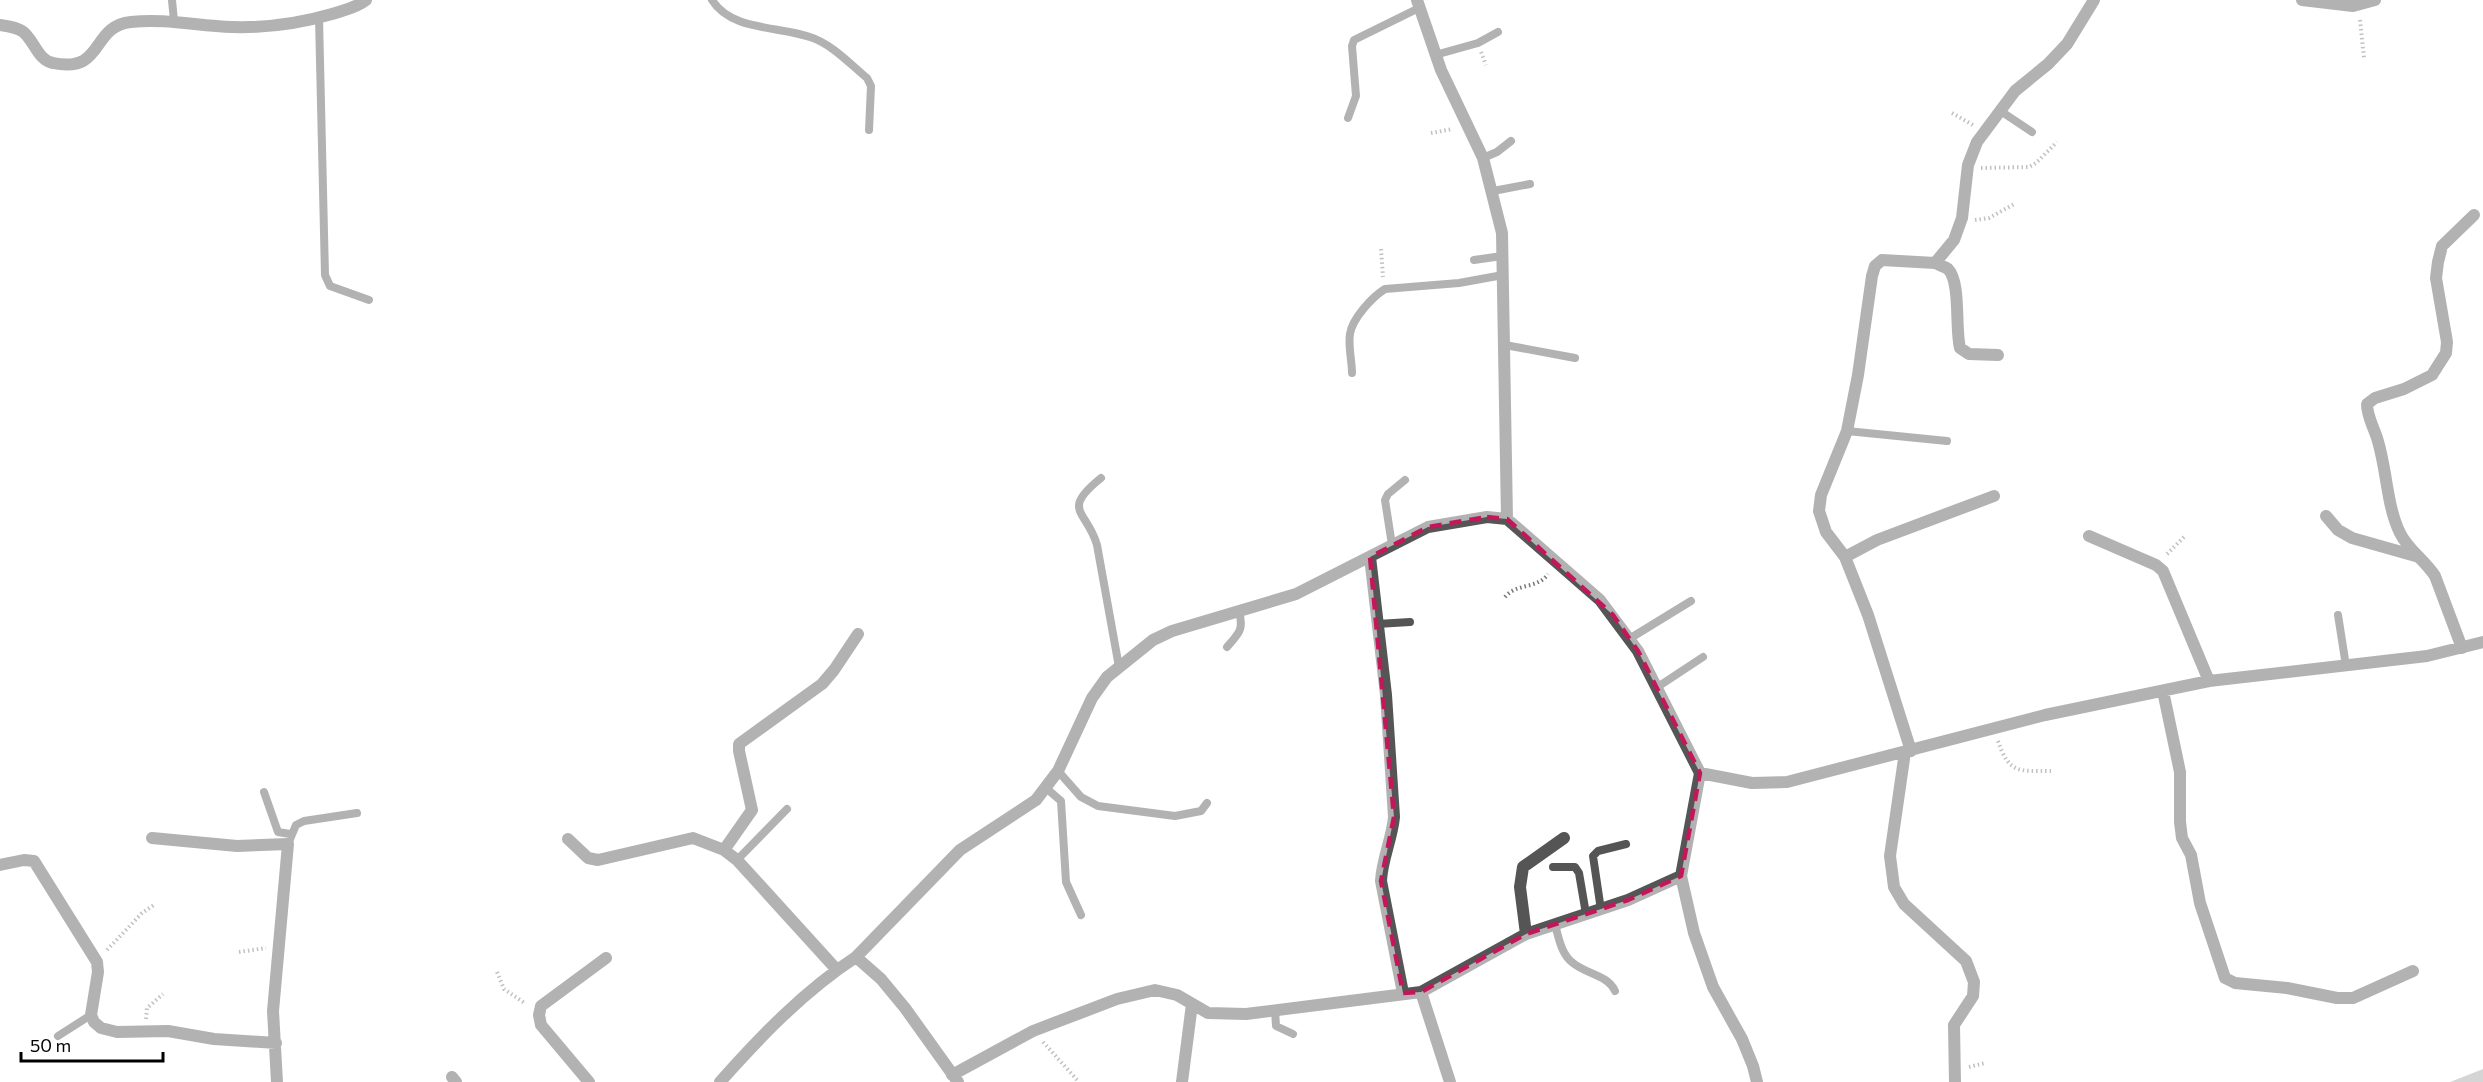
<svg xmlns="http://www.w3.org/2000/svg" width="2483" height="1082" viewBox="0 0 2483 1082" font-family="Commissioner,sans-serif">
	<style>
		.water { fill: #a3a3a3 }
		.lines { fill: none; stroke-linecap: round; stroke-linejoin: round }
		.path { stroke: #777; stroke-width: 4; stroke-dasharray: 1.5 3; stroke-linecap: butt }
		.lane { stroke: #555; stroke-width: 8 }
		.street { stroke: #555; stroke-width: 12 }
		.marked { fill: none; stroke: #c2185b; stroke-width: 4.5; stroke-dasharray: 12 8; stroke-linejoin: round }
	</style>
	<rect width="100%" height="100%" fill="#fff"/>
	<path class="water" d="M 2483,1069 L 2483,1082 L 2450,1082 Z"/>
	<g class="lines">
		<path class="path" d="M 2360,20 L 2364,58
			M 1481,52 L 1486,65
			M 1952,113 L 1973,125
			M 1431,133 L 1453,129
			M 1981,168 L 2029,167 L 2036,163 L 2057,142
			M 1975,220 L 1989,218 L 2016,203
			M 1381,249 L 1383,277
			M 2167,554 L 2186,535
			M 1505,597 C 1516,583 1538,589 1548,574
			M 1998,741 C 2009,774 2019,771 2051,771
			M 107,950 L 142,913 L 154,905
			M 239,952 L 266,948
			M 497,972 L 504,989 L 526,1004
			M 146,1019 L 147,1008 L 163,994
			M 1043,1042 L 1079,1082
			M 1969,1067 L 1985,1063"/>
		<path class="lane" d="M 172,0 L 174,21
			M 712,0 C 731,31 779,26 810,37 C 832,44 850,64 867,78 L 871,86 L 869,130
			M 319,18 L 325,275 L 330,286 L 369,300
			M 1435,55 L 1478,43 L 1498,32
			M 1999,110 L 2032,132
			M 1348,118 L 1356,96 L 1352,46 L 1354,40 L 1419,8
			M 1483,158 L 1497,152 L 1511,141
			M 1493,191 L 1530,184
			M 1474,260 L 1502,256
			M 1505,345 L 1575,358
			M 1352,373 C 1352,361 1348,346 1350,334 C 1352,319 1372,297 1385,289 L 1459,283 L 1503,275
			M 1847,431 L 1947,441
			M 1101,478 C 1060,511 1087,510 1097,545 L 1119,667
			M 1392,545 L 1385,500 L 1388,494 L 1405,480
			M 2338,615 L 2346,666
			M 1377,624 L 1410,622
			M 1629,639 L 1691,601
			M 1227,647 C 1239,633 1244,630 1239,611
			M 1656,688 L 1703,657
			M 1058,771 L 1081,797 L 1098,806 L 1175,816 L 1201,811 L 1207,803
			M 1046,788 L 1061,801 L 1066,882 L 1081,915
			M 264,792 L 278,832 L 290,834
			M 288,844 L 296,825 L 304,821 L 357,813
			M 737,860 L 787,809
			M 1553,867 L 1575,867 L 1579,873 L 1586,914
			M 1601,910 L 1593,856 L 1598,851 L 1626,844
			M 1555,925 C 1559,938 1561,954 1573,963 C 1586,974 1608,975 1615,991
			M 1275,1010 L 1276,1026 L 1293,1034
			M 58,1036 L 91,1015"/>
		<path class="street" d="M 1417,0 L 1441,70 L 1483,158 L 1502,233 L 1507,519
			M 2302,0 L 2353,6 L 2375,0
			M 0,25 C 7,26 16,27 22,31 C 34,39 37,60 53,63 C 105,74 90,26 131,22 C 165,18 198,26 232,27 C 264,28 301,23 332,14 C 344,10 356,8 366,0
			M 1935,263 C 1939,265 1945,267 1948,269 C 1961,282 1955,329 1960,348 L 1969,354 L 1998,355
			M 2326,516 L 2338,530 L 2352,538 L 2419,557
			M 2089,536 L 2156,565 L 2163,571 L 2209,681
			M 1370,557 L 1386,695 L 1394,817 C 1392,839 1382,859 1381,881 L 1403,993
			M 1845,557 L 1877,540 L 1994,496
			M 2462,648 L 2435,576 C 2425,560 2408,550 2400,533 C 2386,505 2387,466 2376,435 C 2372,424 2367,415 2367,404 L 2375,398 L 2404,389 L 2432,375 L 2446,353 L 2447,342 L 2436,278 L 2438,262 L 2442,246 L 2474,215
			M 2163,691 L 2180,772 L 2180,822 L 2182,838 L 2191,855 L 2200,903 L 2225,978 L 2235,983 L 2287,988 L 2337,998 L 2353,998 L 2413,971
			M 1911,751 L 1868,615 L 1845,557 L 1826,532 L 1819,511 L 1821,495 L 1847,431 L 1858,375 L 1872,276 L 1875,266 L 1882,260 L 1935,263 L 1954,240 L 1962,218 L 1968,165 L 1977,142 L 2015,91 L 2048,64 L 2067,44 L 2094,0
			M 1905,752 L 1890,856 L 1894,887 L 1904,904 L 1966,961 L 1974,982 L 1973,996 L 1954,1025 L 1955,1082
			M 1700,773 L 1752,783 L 1787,782 L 2045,715 L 2209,681 L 2427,656 L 2483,642
			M 152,838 L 237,846 L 288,844 L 273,1011 L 277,1082
			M 568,839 L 588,858 L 598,860 L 693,838 L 724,850 L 737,860 L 837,970
			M 724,850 L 752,810 L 739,751 L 739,744 L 822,684 L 834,670 L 858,634
			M 0,865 L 24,860 L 34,861 L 97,962 L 98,972 L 91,1015 L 94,1022 L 101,1028 L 117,1032 L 168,1031 L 214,1039 L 276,1043
			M 1526,934 L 1520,887 L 1523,867 L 1564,838
			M 856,957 L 881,979 L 905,1008 L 958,1082
			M 1421,992 L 1450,1082
			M 952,1075 L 1033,1031 L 1117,999 L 1155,990 L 1177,995 L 1208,1013 L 1246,1014 L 1421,992 L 1526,934 L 1628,900 L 1681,876
			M 452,1077 L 456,1082
			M 589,1082 L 541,1025 L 539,1015 L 541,1006 L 606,958
			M 720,1082 C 761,1036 804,991 856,957 L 960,850 L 1036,800 L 1058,771 L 1092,698 L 1107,677 L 1153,640 L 1172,631 L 1296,594 L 1428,527 L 1487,517 L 1507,519 L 1600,600 L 1638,651 L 1700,773 L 1681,876 L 1694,933 L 1713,987 L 1742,1039 L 1753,1066 L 1757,1082
			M 1182,1082 L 1192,1004"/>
	</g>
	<path d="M0 0H2483V1082H0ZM 1487,517 L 1507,519 L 1613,615 L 1638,651 L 1700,773 L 1681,876 L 1628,900 L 1526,934 L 1421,992 L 1403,993 L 1381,881 L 1394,817 L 1370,557 L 1428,527 Z" fill="#fff" fill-opacity=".55" fill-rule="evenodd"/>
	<path class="marked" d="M 1487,517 L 1507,519 L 1613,615 L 1638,651 L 1700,773 L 1681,876 L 1628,900 L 1526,934 L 1421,992 L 1403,993 L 1381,881 L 1394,817 L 1370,557 L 1428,527 Z"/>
	<path d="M21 1052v9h142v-9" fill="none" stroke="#000000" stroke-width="3"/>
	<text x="30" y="1052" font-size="18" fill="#000000" stroke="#ffffff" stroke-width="4.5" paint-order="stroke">50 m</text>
</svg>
